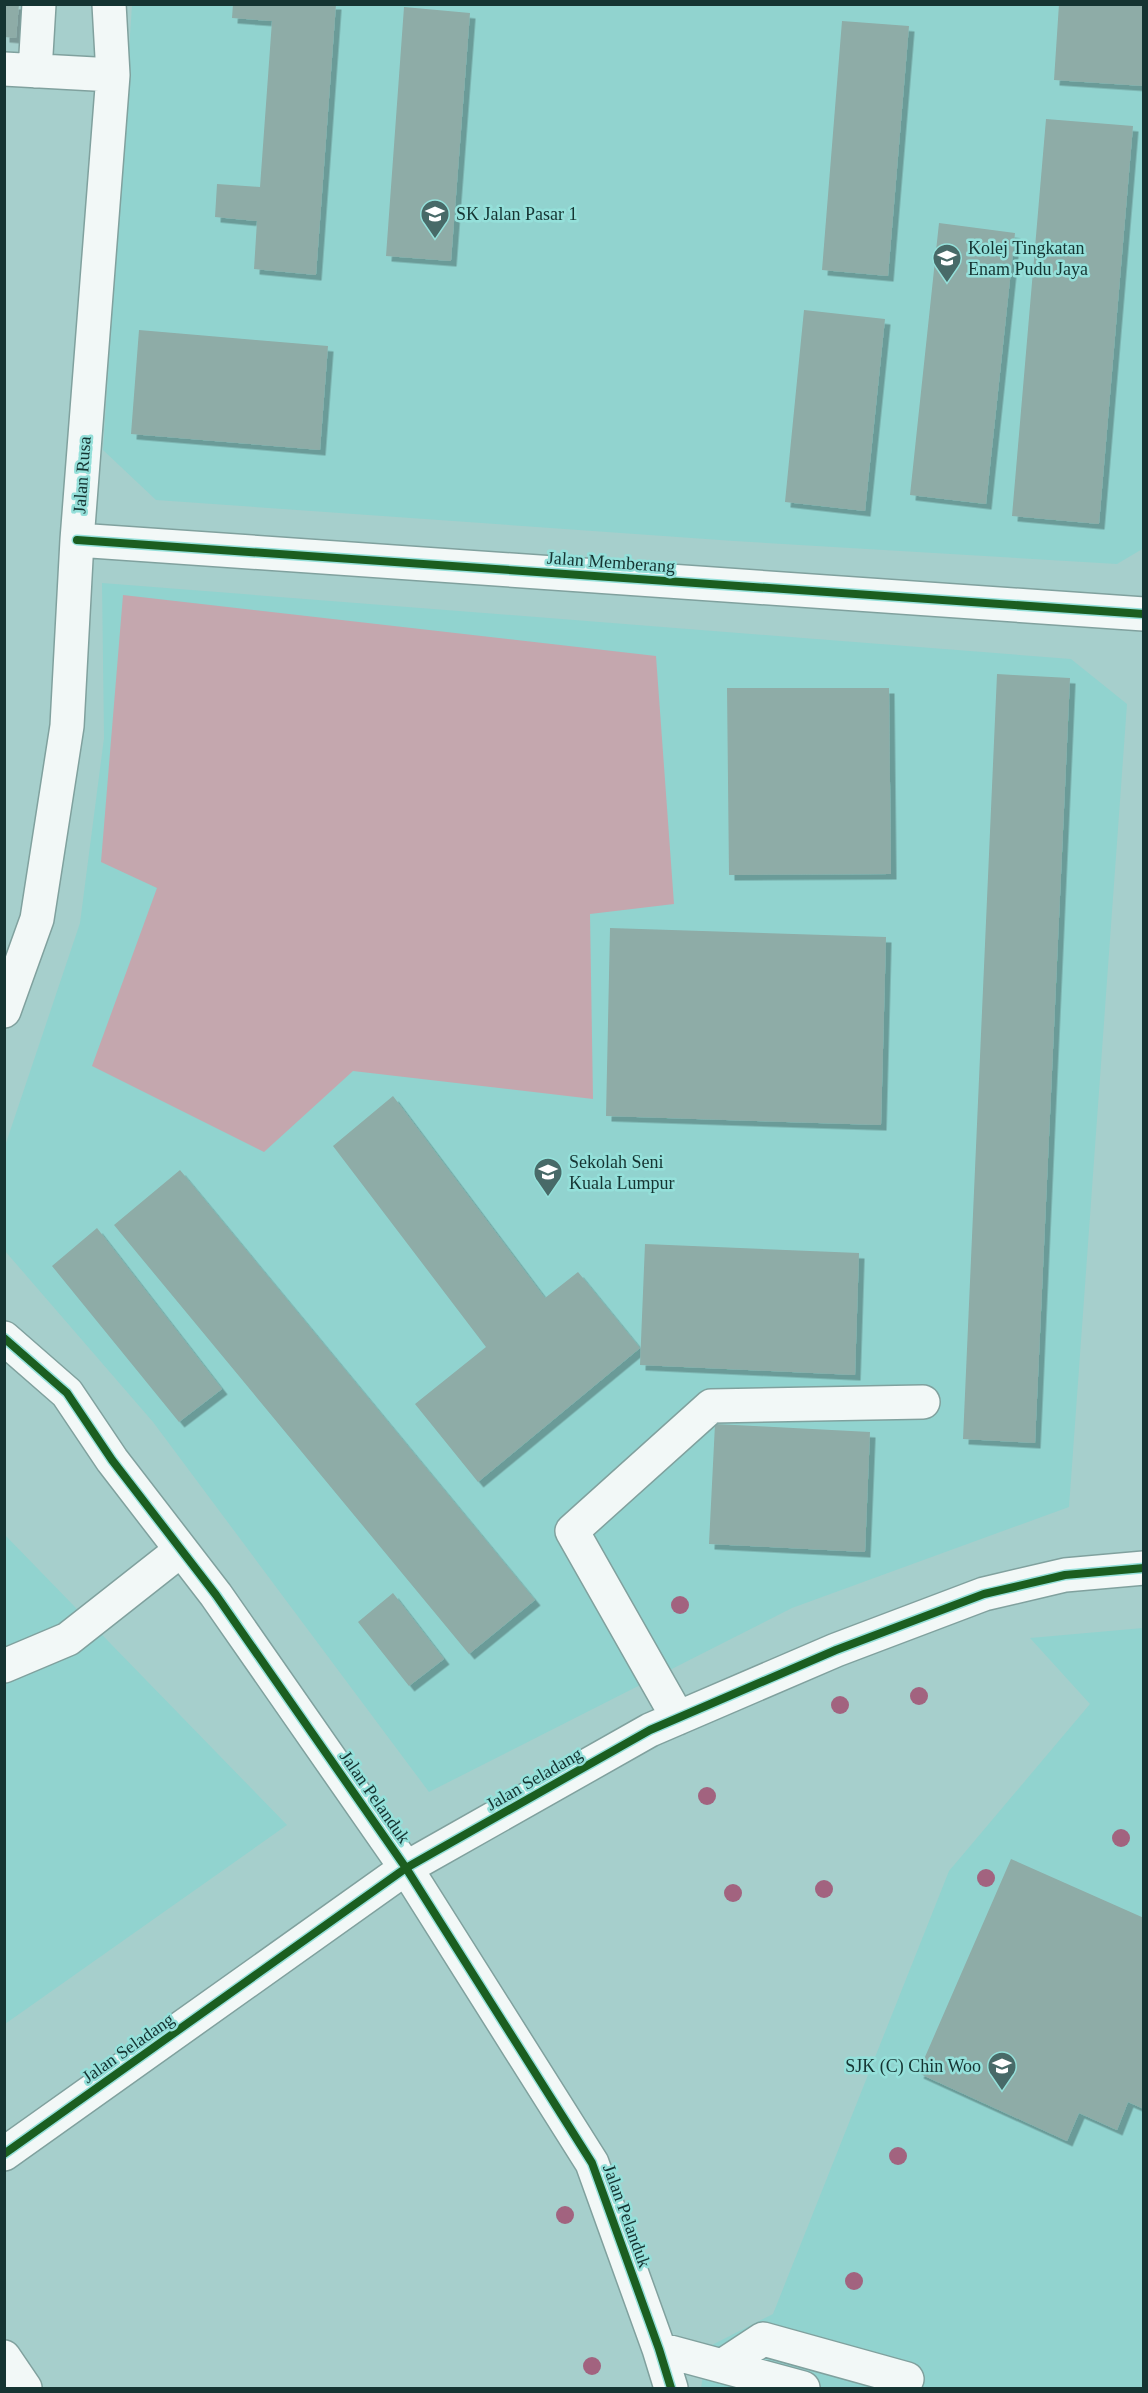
<svg xmlns="http://www.w3.org/2000/svg" width="1148" height="2393" viewBox="0 0 1148 2393" font-family="'Times New Roman',serif">
	<style>
		.built { fill: #91d3cf }
		.green { fill: #c4a7ae }
		.building { fill: #8eaca7; filter: url(#shadow) }
		.lines { fill: none; stroke-linecap: round; stroke-linejoin: round }
		.minor-casing { stroke: #80a19e; stroke-width: 36 }
		.major-casing { stroke: #80a19e; stroke-width: 36 }
		.minor { stroke: #f2f8f7; stroke-width: 33 }
		.major { stroke: #f2f8f7; stroke-width: 33 }
		.cycleway-casing { stroke: #95e0da; stroke-width: 11 }
		.cycleway { stroke: #1b5e20; stroke-width: 8 }
		.tree { fill: #a2637f }
		.labels { text-anchor: middle; stroke-width: 5; stroke-linejoin: round; paint-order: stroke }
		.poi-label { font-size: 18px; fill: #153432; stroke: #95e0da; text-anchor: start }
		.street-label { font-size: 18px; fill: #153432; stroke: #95e0da }
	</style>
	<defs>
		<filter id="shadow"><feDropShadow dx="5.5" dy="5.5" stdDeviation="0" flood-color="#0004"/></filter>
	</defs>
	<rect width="100%" height="100%" fill="#a6cfcc"/>
	<path class="built" d="M 132,5 L 1143,5 L 1144,548 L 1117,564 L 734,541 L 156,500 L 103,450 Z
		M 102,583 L 1071,659 L 1127,704 L 1069,1507 L 792,1608 L 429,1792 L 153,1422 L 5,1251 L 5,1146 L 80,923 L 104,738 Z
		M 4,1534 L 287,1825 L 5,2024 L 4,2024 Z
		M 1143,1628 L 1143,2388 L 701,2388 L 708,2347 L 773,2314 L 949,1871 L 1090,1704 L 1030,1638 Z"/>
	<path class="green" d="M 123,595 L 656,656 L 674,904 L 590,914 L 593,1099 L 353,1071 L 264,1152 L 92,1066 L 157,888 L 101,862 Z"/>
	<path class="building" d="M 4,4 L 19,4 L 16,38 L 4,37 Z
		M 233,4 L 336,4 L 316,275 L 254,269 L 257,221 L 215,217 L 217,184 L 260,187 L 272,21 L 232,18 Z
		M 1059,4 L 1144,4 L 1144,86 L 1054,80 Z
		M 404,7 L 470,13 L 451,261 L 386,256 Z
		M 842,21 L 909,26 L 888,276 L 822,270 Z
		M 1046,119 L 1133,126 L 1099,524 L 1012,516 Z
		M 939,223 L 1015,233 L 986,504 L 910,495 Z
		M 804,310 L 885,319 L 865,511 L 785,502 Z
		M 139,330 L 328,346 L 320,450 L 131,434 Z
		M 997,674 L 1070,678 L 1035,1443 L 963,1439 Z
		M 727,688 L 889,688 L 891,874 L 729,875 Z
		M 610,928 L 886,937 L 881,1125 L 606,1116 Z
		M 393,1096 L 545,1298 L 578,1272 L 640,1348 L 478,1482 L 415,1404 L 486,1347 L 333,1146 Z
		M 180,1170 L 535,1600 L 469,1654 L 114,1225 Z
		M 97,1228 L 222,1389 L 179,1422 L 52,1266 Z
		M 645,1244 L 859,1253 L 855,1375 L 640,1365 Z
		M 715,1424 L 870,1432 L 865,1552 L 709,1544 Z
		M 393,1593 L 444,1659 L 409,1686 L 358,1622 Z
		M 1011,1859 L 1144,1918 L 1144,2109 L 1128,2102 L 1117,2130 L 1079,2113 L 1067,2141 L 918,2073 Z"/>
	<g class="lines">
		<g class="minor-casing">
			<path id="minor" d="M 4,69 L 113,75
				M 35,71 L 39,4
				M 77,540 L 1144,614
				M 4,1011 L 37,919 L 67,726 L 77,540 L 113,75 L 109,4
				M 4,1338 L 67,1393 L 112,1460 L 216,1595 L 406,1868 L 592,2163 L 659,2349 L 671,2388
				M 4,1666 L 68,1639 L 181,1550
				M 678,1718 L 572,1531 L 711,1406 L 923,1402
				M 4,2154 L 406,1868 L 650,1730 L 836,1650 L 984,1594 L 1065,1575 L 1144,1568
				M 659,2349 L 803,2388
				M 722,2366 L 763,2339 L 907,2379"/>
		</g>
		<g class="major-casing">
			<path id="major" d="M 4,2357 L 25,2388"/>
		</g>
		<use href="#minor" class="minor"/>
		<use href="#major" class="major"/>
		<g class="cycleway-casing">
			<path id="cycleway" d="M 77,540 L 1144,614
				M 4,1338 L 67,1393 L 112,1460 L 216,1595 L 406,1868 L 592,2163 L 659,2349 L 671,2388
				M 4,2154 L 406,1868 L 650,1730 L 836,1650 L 984,1594 L 1065,1575 L 1144,1568"/>
		</g>
		<use href="#cycleway" class="cycleway"/>
	</g>
	<g class="tree">
		<circle cx="680" cy="1605" r="9"/>
		<circle cx="919" cy="1696" r="9"/>
		<circle cx="840" cy="1705" r="9"/>
		<circle cx="707" cy="1796" r="9"/>
		<circle cx="1121" cy="1838" r="9"/>
		<circle cx="986" cy="1878" r="9"/>
		<circle cx="824" cy="1889" r="9"/>
		<circle cx="733" cy="1893" r="9"/>
		<circle cx="898" cy="2156" r="9"/>
		<circle cx="565" cy="2215" r="9"/>
		<circle cx="854" cy="2281" r="9"/>
		<circle cx="592" cy="2366" r="9"/>
	</g>
	<defs>
		<g id="school-pin" transform="scale(1.5)"><path d="M0 17L-7.5 6A9.5 9.5 0 1 1 7.5 6Z" fill="#486a68" stroke="#95e0da"/><path d="M0-5L7-2L0 1L-7-2ZM-4 1L0 2.5L4 1V4Q0 6-4 4Z" fill="#fff"/></g>
	</defs>
	<g fill-rule="evenodd">
		<use href="#school-pin" x="435" y="214"/>
		<use href="#school-pin" x="947" y="258"/>
		<use href="#school-pin" x="548" y="1172"/>
		<use href="#school-pin" x="1002" y="2066"/>
	</g>
	<g class="labels">
		<g class="poi-label">
			<text x="456" y="220">SK Jalan Pasar 1</text>
			<text x="968" y="254">Kolej Tingkatan<tspan x="968" dy="21">Enam Pudu Jaya</tspan></text>
			<text x="569" y="1168">Sekolah Seni<tspan x="569" dy="21">Kuala Lumpur</tspan></text>
			<text x="981" y="2072" text-anchor="end">SJK (C) Chin Woo</text>
		</g>
		<g class="street-label">
			<text transform="translate(82 475) rotate(-86)" y="6">Jalan Rusa</text>
			<text transform="translate(611 562) rotate(4)" y="6">Jalan Memberang</text>
			<text transform="translate(534 1779) rotate(-30)" y="6">Jalan Seladang</text>
			<text transform="translate(375 1797) rotate(55)" y="6">Jalan Pelanduk</text>
			<text transform="translate(128 2048) rotate(-35)" y="6">Jalan Seladang</text>
			<text transform="translate(627 2216) rotate(70)" y="6">Jalan Pelanduk</text>
		</g>
	</g>
	<rect width="1148" height="2393" fill="none" stroke="#153432" stroke-width="12"/>
</svg>
